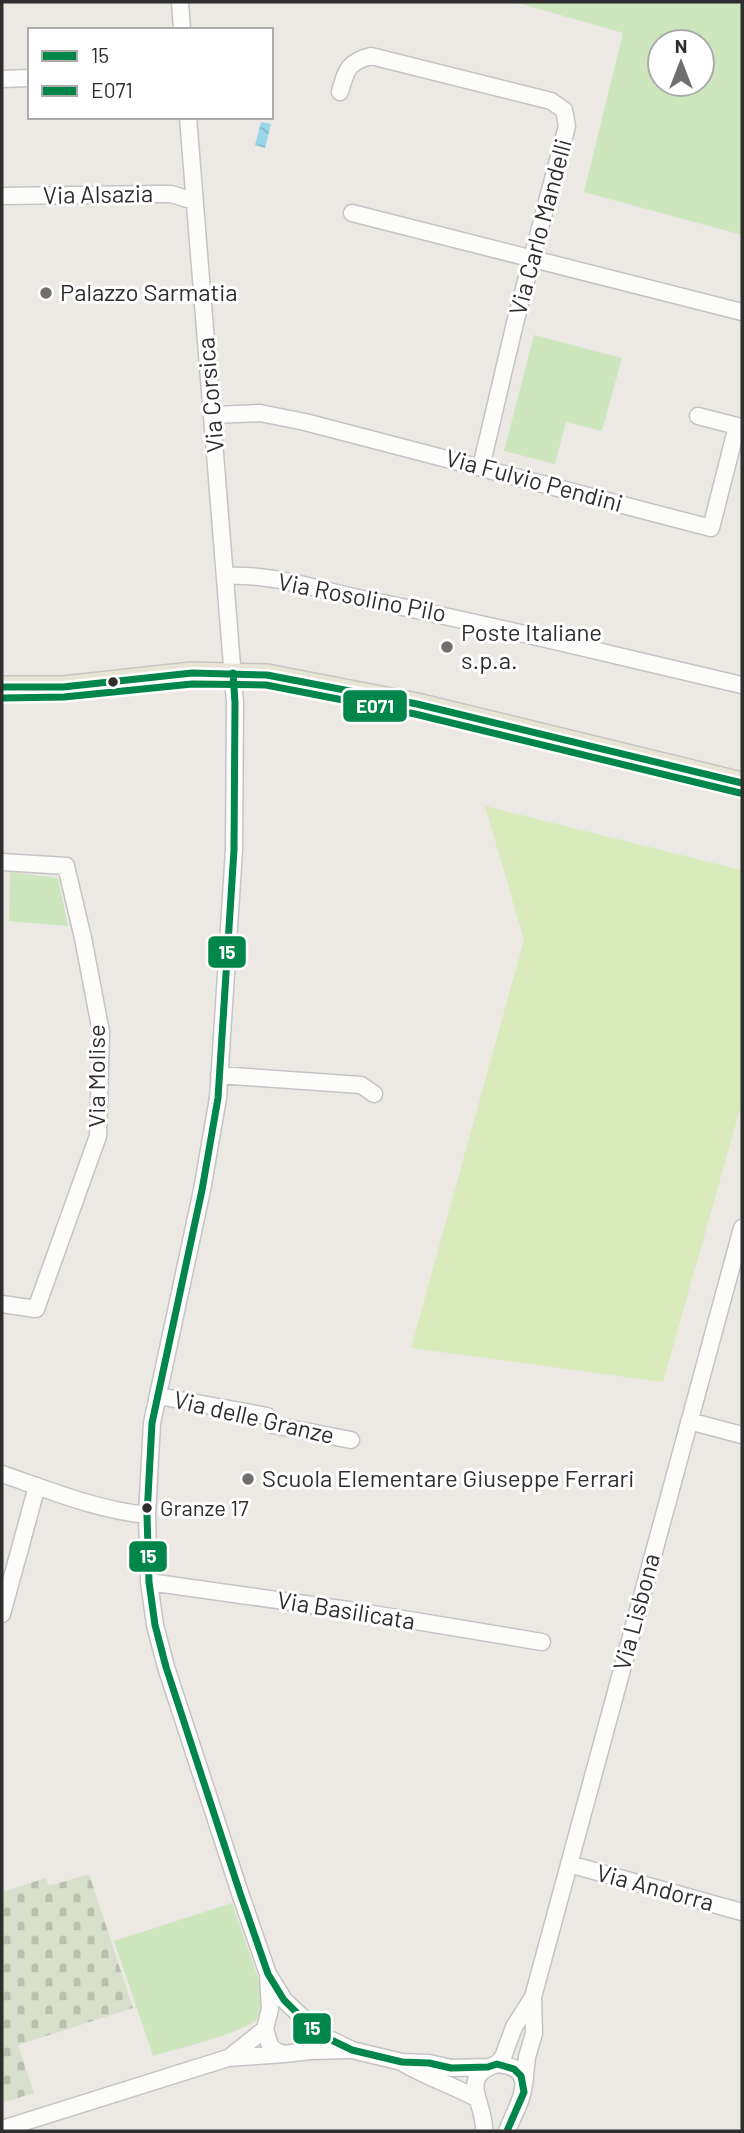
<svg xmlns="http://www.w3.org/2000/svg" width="744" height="2133" viewBox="0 0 744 2133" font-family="Barlow,sans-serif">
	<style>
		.grass { fill: #cee6be; fill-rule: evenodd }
		.cemetery { fill: url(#cemetery-stones) }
		.pitch { fill: #d9eabb }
		.water { fill: url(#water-waves) }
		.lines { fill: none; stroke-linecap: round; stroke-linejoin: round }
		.minor-casing { stroke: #c5c4c5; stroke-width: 19 }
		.major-casing { stroke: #c6c5c4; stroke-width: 24 }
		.minor { stroke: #fcfcfb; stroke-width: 16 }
		.major { stroke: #e8e4d6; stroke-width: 21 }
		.bus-1-casing { stroke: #fff; stroke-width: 12 }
		.bus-2-casing { stroke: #fff; stroke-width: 12 }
		.bus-1 { stroke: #00854a; stroke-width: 7 }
		.bus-2 { stroke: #00854a; stroke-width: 7 }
		.poi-dot { fill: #706f6e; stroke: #fff; stroke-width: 2.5 }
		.bus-dot { fill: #2e2e2e; stroke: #fff; stroke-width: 2.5 }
		.labels { text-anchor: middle; stroke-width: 6; stroke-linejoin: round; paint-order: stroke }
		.bus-label { font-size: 22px; fill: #2e2e2e; stroke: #fff; text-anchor: start }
		.street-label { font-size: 24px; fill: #2e2e2e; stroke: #fff }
		.poi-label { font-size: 24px; fill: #2e2e2e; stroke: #fff; text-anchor: start }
		.line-badge { stroke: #fff; stroke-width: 2.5 }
		.badge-label { font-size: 19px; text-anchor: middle; font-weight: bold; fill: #fff }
	</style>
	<defs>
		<pattern id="cemetery-stones" width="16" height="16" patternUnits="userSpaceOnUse" patternTransform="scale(1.75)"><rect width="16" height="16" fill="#d8e0cc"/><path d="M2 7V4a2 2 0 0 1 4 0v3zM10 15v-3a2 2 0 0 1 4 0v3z" fill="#bac0b0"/></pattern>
		<pattern id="water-waves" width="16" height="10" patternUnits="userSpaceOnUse" patternTransform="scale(1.75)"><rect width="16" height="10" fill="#99d6ec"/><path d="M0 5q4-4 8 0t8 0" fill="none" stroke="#84b8cb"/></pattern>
	</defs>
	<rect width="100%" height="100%" fill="#ece8e4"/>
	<path class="grass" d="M 515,2 L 742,2 L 742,235 L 584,192 L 623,33 ZM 660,42 L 702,42 L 702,84 L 660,84 Z
		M 534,335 L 622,358 L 602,431 L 566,422 L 555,464 L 504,451 Z
		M 10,872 L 58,878 L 68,926 L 9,921 Z
		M 232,1903 L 267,2003 C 265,2008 263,2014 259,2018 C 239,2035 179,2048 153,2056 L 114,1941 Z"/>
	<path class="cemetery" d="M 89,1874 L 133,2008 L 18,2045 L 34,2093 L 2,2103 L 2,1892 L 46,1878 L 49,1886 Z"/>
	<path class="pitch" d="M 485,806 L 741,870 L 742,865 L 742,1102 L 663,1382 L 411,1348 L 524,940 Z"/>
	<path class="water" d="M 261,122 L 271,124 L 265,148 L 255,145 Z"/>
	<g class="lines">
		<g class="minor-casing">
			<path id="minor" d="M 180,2 L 182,30
				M 2,79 L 28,78
				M 340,92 C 346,70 348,62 371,56 L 551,101 L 564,110 L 567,126 L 516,319 L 481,467
				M 188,117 L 235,703 L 234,850 L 218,1098 L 202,1190 L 152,1423 L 147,1515 L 149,1582 L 155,1625 L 166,1667 L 240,1893 L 268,1974 L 284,2000 L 303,2018 L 308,2026 L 317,2033 L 352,2050 L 402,2062 L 429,2063 L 451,2068 L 488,2067
				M 2,196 L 155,194 L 171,194 L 194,201
				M 352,213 L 742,312
				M 213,415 L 260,413 L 305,422 L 711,528 L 737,426 L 698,416
				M 226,576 C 271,573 319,590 363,599 C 490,624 616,656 742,685
				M 2,862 L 66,866 L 83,938 L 101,1032 L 98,1136 L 36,1309 L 2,1304
				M 219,1075 L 361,1085 L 374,1094
				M 158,1396 L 267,1416 L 273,1425 L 351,1440
				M 689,1421 L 742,1435
				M 2,1474 C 49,1490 97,1510 147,1515
				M 149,1582 L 355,1611 L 542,1642
				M 2,1614 L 37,1486
				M 569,1864 L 742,1912
				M 268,1976 L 270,2009 L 265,2029 L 270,2046 L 276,2051 L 284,2054 L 310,2051 L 348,2050
				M 230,2057 L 265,2029
				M 403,2063 C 426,2077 452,2085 476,2098
				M 497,2064 L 503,2057 L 514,2027 L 533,1997
				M 524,2085 L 527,2057 L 534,2033 L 533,1997 L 742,1228
				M 2,2129 L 228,2058 L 284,2054
				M 484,2131 C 486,2104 456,2077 497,2064 C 544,2068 516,2107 507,2131"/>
		</g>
		<g class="major-casing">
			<path id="major" d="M 2,687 L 63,687 L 192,673 L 267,675 L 417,704 L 742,783"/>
		</g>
		<use href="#minor" class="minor"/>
		<use href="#major" class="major"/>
		<g class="bus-1-casing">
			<path id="bus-1" d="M 233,673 L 235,703 L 234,850 L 218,1098 L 202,1190 L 152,1423 L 147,1515 L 149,1582 L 155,1625 L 166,1667 L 240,1893 L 268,1974 L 284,2000 L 317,2033 L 352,2050 L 402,2062 L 429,2063 L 451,2068 L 488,2067 L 497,2064 L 514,2069 L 521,2076 L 524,2092 L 507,2131
				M 2,687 L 63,687 L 192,673 L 267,675 L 417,704 L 742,783"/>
		</g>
		<g class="bus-2-casing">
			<path id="bus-2" d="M 2,698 L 64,697 L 192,684 L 266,685 L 415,714 L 740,793"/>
		</g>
		<use href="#bus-1" class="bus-1"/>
		<use href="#bus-2" class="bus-2"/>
	</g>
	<g class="poi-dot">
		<circle cx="46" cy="293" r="7"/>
		<circle cx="447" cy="647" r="7"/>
		<circle cx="248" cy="1479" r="7"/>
	</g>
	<g class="bus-dot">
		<circle cx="113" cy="682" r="6"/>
		<circle cx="147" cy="1508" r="6"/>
	</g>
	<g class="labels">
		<g class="bus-label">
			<text x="160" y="1516">Granze 17</text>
		</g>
		<g class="street-label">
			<text transform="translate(98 195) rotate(-1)" y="8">Via Alsazia</text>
			<text transform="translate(541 227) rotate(-75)" y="8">Via Carlo Mandelli</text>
			<text transform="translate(211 395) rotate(-95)" y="8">Via Corsica</text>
			<text transform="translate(534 481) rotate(15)" y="8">Via Fulvio Pendini</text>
			<text transform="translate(362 598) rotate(11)" y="8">Via Rosolino Pilo</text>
			<text transform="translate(97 1076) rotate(-90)" y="8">Via Molise</text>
			<text transform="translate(254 1418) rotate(13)" y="8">Via delle Granze</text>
			<text transform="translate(346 1611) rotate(9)" y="8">Via Basilicata</text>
			<text transform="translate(637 1612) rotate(-75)" y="8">Via Lisbona</text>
			<text transform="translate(655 1888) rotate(15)" y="8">Via Andorra</text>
		</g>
		<g class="poi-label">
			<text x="60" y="301">Palazzo Sarmatia</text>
			<text x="461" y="641">Poste Italiane<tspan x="461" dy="28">s.p.a.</tspan></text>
			<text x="262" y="1487">Scuola Elementare Giuseppe Ferrari</text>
		</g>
	</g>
	<g class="line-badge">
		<rect x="342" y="689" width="66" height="34" rx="7" fill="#00854a"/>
		<rect x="207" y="935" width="40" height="34" rx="7" fill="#00854a"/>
		<rect x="128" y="1540" width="40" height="33" rx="7" fill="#00854a"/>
		<rect x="292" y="2012" width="40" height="33" rx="7" fill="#00854a"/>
	</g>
	<g class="badge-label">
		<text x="375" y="713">E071</text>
		<text x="227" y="959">15</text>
		<text x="148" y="1563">15</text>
		<text x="312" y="2035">15</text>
	</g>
	<rect width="744" height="2133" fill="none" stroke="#2e2e2e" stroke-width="7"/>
	<rect x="28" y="28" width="245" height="91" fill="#ffffff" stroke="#ababab" stroke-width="2"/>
	<rect x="42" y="51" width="35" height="10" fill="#00854a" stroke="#ababab" stroke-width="2"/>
	<text x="91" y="63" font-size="21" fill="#2e2e2e">15</text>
	<rect x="42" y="86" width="35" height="10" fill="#00854a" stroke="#ababab" stroke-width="2"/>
	<text x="91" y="98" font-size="21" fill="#2e2e2e">E071</text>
	<g transform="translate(681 63)"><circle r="33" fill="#ffffff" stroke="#ababab" stroke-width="2"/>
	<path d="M0-5L12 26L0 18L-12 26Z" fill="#706f6e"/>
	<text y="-10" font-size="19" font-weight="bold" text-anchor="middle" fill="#2e2e2e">N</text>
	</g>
</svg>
